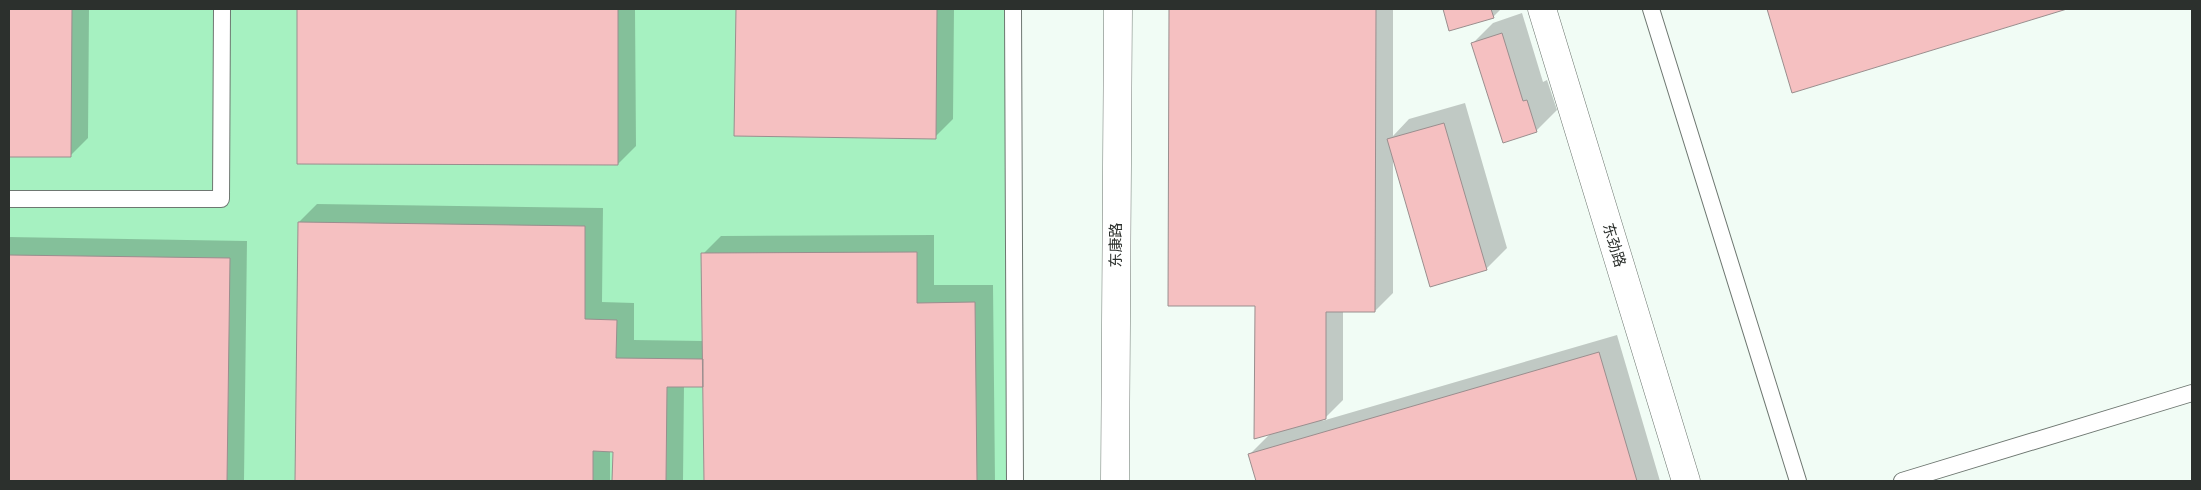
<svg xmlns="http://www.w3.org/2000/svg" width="2201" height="490" viewBox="0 0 2201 490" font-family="'Work Sans','Noto Sans SC',sans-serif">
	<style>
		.green { fill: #a6f1c1 }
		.shadow { fill: #0003 }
		.building { fill: #f5c0c1; stroke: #9a8e8e }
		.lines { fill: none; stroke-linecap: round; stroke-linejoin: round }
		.lane-casing { stroke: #6e7771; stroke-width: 18 }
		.secondary-casing { stroke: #6e7771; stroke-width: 29 }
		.lane { stroke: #fff; stroke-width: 16 }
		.secondary { stroke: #fff; stroke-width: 28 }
		.labels { text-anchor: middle; stroke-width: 4.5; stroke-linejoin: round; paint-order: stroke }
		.street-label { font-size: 15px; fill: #2c302d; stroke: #fff }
	</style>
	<rect width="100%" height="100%" fill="#f1fcf5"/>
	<path class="green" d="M 9,9 L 1013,9 L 1015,481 L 9,481 Z"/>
	<path class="shadow" d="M 9,9 L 89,9 L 88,138 L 70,156 L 9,155 Z
		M 298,9 L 635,9 L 636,146 L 618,164 L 298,163 Z
		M 737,9 L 954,9 L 953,119 L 935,137 L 735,134 Z
		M 1170,9 L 1393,9 L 1393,136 L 1409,119 L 1465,103 L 1507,248 L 1486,269 L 1393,157 L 1393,293 L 1375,311 L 1343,311 L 1343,400 L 1322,421 L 1617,335 L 1660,481 L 1258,481 L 1250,454 L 1271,433 L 1256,305 L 1170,305 Z
		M 1444,9 L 1501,9 L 1493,17 L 1450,29 Z
		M 1768,9 L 2063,9 L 1793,91 Z
		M 1522,13 L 1543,82 L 1547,80 L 1557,110 L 1536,131 L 1473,43 L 1493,23 Z
		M 317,204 L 603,208 L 602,302 L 634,303 L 634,340 L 704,341 L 703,254 L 721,236 L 934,235 L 934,285 L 993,285 L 995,481 L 705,481 L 704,386 L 684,386 L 683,481 L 614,481 L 614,450 L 610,450 L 610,481 L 296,481 L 299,222 Z
		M 9,237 L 247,241 L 244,481 L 9,481 Z"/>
	<path class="building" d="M 9,9 L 72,9 L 71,157 L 9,157 Z
		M 297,9 L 618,9 L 618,165 L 297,164 Z
		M 736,9 L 937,9 L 936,139 L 734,136 Z
		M 1169,9 L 1376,9 L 1375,312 L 1326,312 L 1326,419 L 1254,439 L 1255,306 L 1168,306 Z
		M 1443,9 L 1491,9 L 1494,18 L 1449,31 Z
		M 1767,9 L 2067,9 L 1792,93 Z
		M 1502,33 L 1523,101 L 1527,100 L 1537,132 L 1503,143 L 1471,43 Z
		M 1444,123 L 1487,270 L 1430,287 L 1387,139 Z
		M 298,222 L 585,226 L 585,319 L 617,320 L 616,358 L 703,359 L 703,387 L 667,387 L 666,481 L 612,481 L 613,452 L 593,451 L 593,481 L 295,481 Z
		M 917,252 L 917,303 L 975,302 L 977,481 L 704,481 L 701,253 Z
		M 9,255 L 230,258 L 227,481 L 9,481 Z
		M 1599,352 L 1637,481 L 1256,481 L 1248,454 Z"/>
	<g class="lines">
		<g class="lane-casing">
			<path id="lane" d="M 1013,9 L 1015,481
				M 1651,9 L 1798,481
				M 9,199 L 221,199 L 222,9
				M 1902,481 L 2192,393"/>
		</g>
		<g class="secondary-casing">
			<path id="secondary" d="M 1542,9 L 1686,481
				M 1115,481 L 1118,9"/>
		</g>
		<use href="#lane" class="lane"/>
		<use href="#secondary" class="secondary"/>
	</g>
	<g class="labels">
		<g class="street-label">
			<text transform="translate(1116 245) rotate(-90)" y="5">东康路</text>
			<text transform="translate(1614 245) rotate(73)" y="5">东劲路</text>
		</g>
	</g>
	<rect width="2201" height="490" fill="none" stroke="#2c302d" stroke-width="20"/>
</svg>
